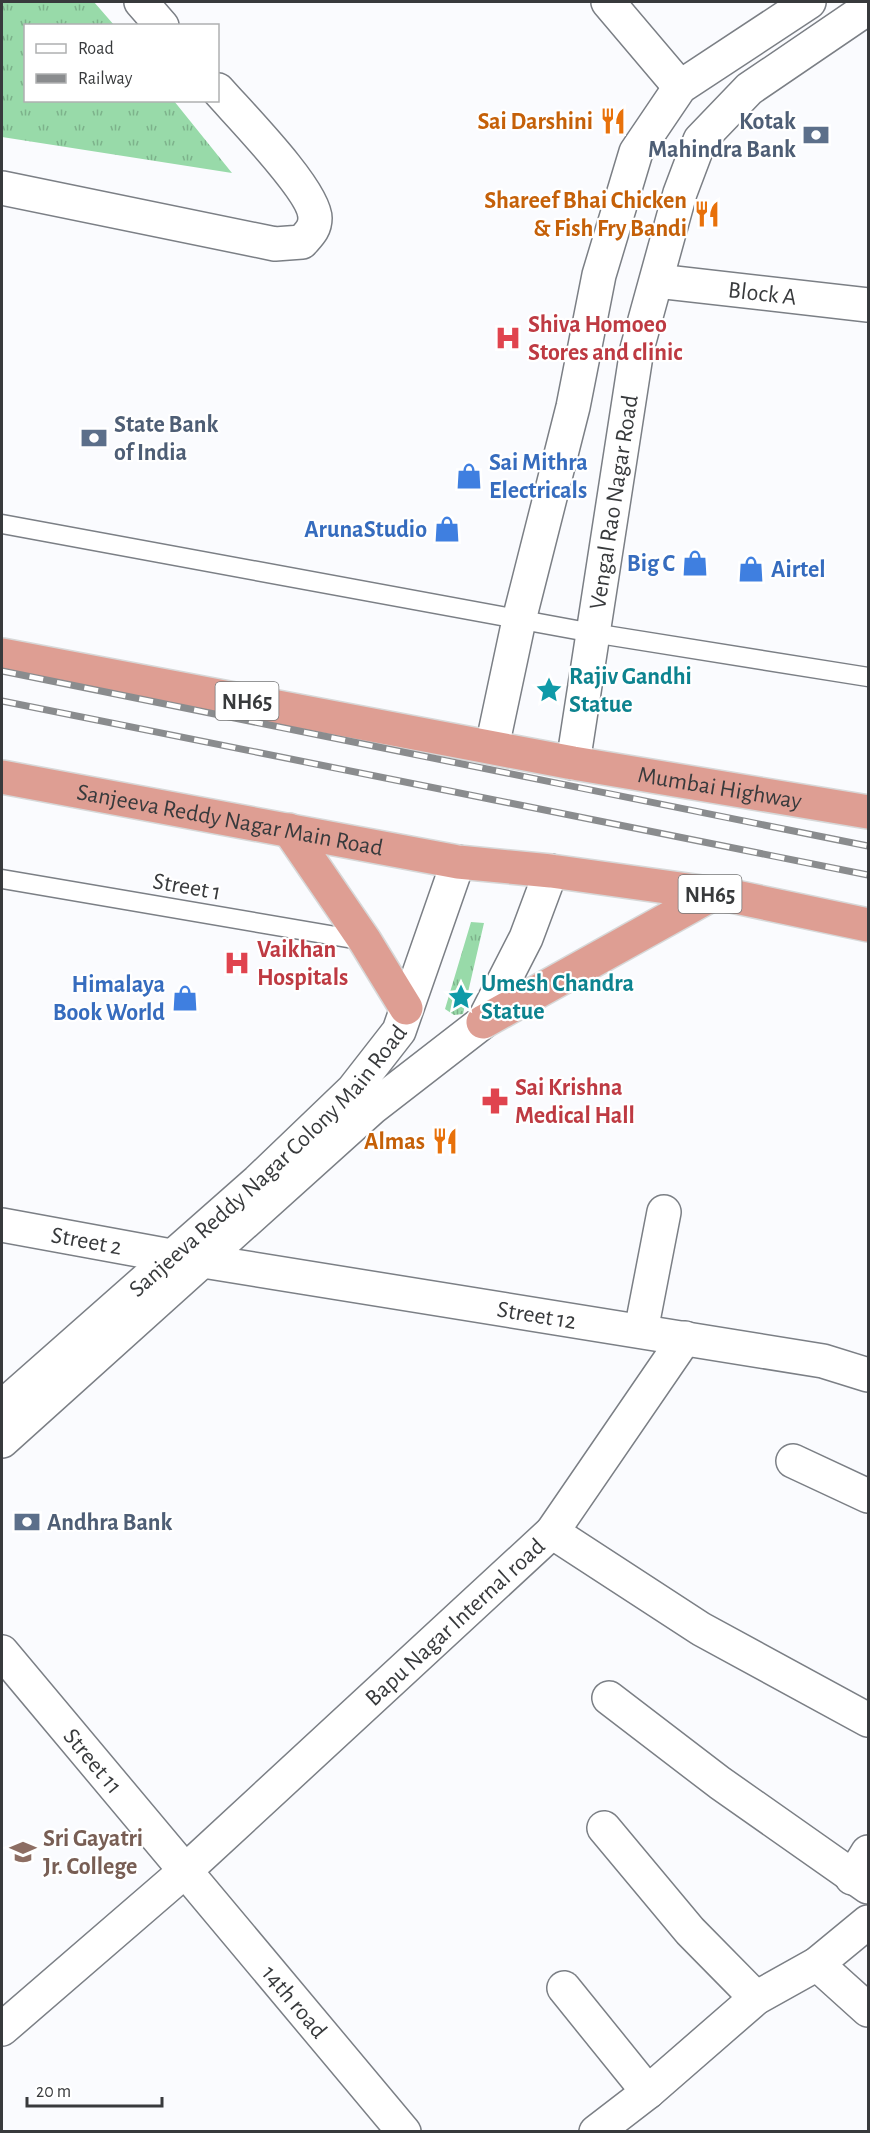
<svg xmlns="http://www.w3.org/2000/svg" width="870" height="2133" viewBox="0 0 870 2133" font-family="'Alegreya Sans',sans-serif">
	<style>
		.grass { fill: url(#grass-tufts) }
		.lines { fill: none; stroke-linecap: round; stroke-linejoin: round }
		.service-casing { stroke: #7b7f85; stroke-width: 21 }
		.minor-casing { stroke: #7b7f85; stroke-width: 36 }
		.secondary-casing { stroke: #7b7f85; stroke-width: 36 }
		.trunk-casing { stroke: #d7d8d8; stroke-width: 36 }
		.service { stroke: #fff; stroke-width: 18 }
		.minor { stroke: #fff; stroke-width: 33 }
		.secondary { stroke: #fff; stroke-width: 33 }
		.trunk { stroke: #de9e93; stroke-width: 33 }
		.rail-casing { stroke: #8a8c8e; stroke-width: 7 }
		.rail { stroke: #fff; stroke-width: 4.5; stroke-dasharray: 14; stroke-linecap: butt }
		.labels { text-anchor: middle; stroke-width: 4.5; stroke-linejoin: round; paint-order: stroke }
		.shield { fill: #fff; stroke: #747576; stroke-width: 1.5 }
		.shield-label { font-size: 22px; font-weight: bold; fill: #383a3c }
		.food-label { font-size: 24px; font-weight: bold; fill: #c56008; stroke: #fff; text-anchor: end }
		.service-label { font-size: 24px; font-weight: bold; fill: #4e5e75; stroke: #fff; text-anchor: start }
		.street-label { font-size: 24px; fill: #383a3c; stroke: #fff }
		.health-label { font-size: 24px; font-weight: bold; fill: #be3a42; stroke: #fff; text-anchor: start }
		.shop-label { font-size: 24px; font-weight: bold; fill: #366cbe; stroke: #fff; text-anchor: end }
		.culture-label { font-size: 24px; font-weight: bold; fill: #0d838f; stroke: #fff; text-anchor: start }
		.education-label { font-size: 24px; font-weight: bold; fill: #785e54; stroke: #fff; text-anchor: start }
	</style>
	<defs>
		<pattern id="grass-tufts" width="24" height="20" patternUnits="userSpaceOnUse" patternTransform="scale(1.5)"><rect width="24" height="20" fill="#98daa9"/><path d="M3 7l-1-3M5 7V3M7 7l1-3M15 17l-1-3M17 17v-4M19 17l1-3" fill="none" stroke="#7db28b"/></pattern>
	</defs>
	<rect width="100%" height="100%" fill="#fafbfe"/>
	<path class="grass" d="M 2,2 L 94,2 L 114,25 L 26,26 L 26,100 L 174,101 L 232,173 L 2,137 Z
		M 471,922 L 484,923 L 463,1014 L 454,1015 L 445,1009 Z"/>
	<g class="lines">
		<g class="service-casing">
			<path id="service" d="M 2,524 L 593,633 L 868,677
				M 2,879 L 365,941"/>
		</g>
		<g class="minor-casing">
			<g id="minor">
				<path d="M 141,2 L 162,26"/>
				<path d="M 608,2 L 680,87"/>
				<path d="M 2,188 L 275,244 L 302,242 C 309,234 315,229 315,218 C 315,191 238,113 218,90"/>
				<path id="s1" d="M 657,281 L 868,305"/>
				<path id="s2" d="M 2,1225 L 171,1256"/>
				<path id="s3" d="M 203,1261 L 823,1361 L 868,1375"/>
				<path d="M 641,1331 L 664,1212"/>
				<path d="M 793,1461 L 868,1496"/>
				<path d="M 552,1532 L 701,1629 L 868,1720"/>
				<path id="s4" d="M 2,1652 L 404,2132"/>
				<path d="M 609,1698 L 720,1783 L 868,1887"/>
				<path d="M 604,1828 L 690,1931 L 756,1998"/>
				<path d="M 852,1878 L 868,1852"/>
				<path d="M 817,1964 L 868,2010"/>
				<path d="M 564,1988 L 648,2092"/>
				<path id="s5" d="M 2,2029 L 185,1871 L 552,1532 L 685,1338"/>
				<path d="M 596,2132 L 648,2092 L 756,1998 L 817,1964 L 868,1922"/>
			</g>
		</g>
		<g class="secondary-casing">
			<g id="secondary">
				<path d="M 492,747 L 519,620 L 573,407 L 599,275 L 636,152 L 680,87 L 809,2"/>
				<path id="s6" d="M 573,763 L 637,349 L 680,193 L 700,140 L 749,89 L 868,8"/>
				<path id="s7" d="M 2,1407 L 258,1181 L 353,1090 L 399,1031 L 458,862"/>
				<path d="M 2,1441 L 372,1108 L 483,1022 L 526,938 L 551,871"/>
			</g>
		</g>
		<g class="trunk-casing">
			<g id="trunk">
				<path id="s8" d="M 2,655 L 573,763 L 868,812"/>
				<path id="s9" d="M 2,777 L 458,862 L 551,871 L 731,896 L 868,925"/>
				<path d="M 289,830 L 365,941 L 406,1008"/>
				<path d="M 483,1022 L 711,895"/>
			</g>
		</g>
		<use href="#service" class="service"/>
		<use href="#minor" class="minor"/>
		<use href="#secondary" class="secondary"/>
		<use href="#trunk" class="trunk"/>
		<g class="rail-casing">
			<path id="rail" d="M 2,671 L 868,846
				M 2,701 L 868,875"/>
		</g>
		<use href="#rail" class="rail"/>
	</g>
	<defs>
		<g id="restaurant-bare" transform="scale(2.07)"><path d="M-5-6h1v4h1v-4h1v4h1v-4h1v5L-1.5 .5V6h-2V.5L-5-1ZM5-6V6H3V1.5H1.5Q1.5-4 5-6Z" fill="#e8710a" stroke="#fff" stroke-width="2.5" paint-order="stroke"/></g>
		<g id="bank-bare" transform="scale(2.07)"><path d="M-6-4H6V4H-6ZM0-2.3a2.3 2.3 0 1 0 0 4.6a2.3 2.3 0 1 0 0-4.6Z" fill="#5c6f8a" stroke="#fff" stroke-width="2.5" paint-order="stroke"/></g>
		<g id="hospital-bare" transform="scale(2.07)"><path d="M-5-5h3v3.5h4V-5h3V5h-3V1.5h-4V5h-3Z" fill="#e0444e" stroke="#fff" stroke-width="2.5" paint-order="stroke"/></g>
		<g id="shop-bare" transform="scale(2.07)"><path d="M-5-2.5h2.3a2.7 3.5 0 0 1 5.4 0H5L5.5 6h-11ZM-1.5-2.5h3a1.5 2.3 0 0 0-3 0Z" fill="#3f7fe0" stroke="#fff" stroke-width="2.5" paint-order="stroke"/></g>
		<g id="sight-bare" transform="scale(2.07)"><path d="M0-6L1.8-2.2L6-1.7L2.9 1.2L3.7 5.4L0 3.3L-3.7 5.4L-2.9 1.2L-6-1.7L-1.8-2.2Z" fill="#0f9aa8" stroke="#fff" stroke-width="2.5" paint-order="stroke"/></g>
		<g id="pharmacy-bare" transform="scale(2.07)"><path d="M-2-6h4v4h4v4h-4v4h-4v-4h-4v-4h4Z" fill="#e0444e" stroke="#fff" stroke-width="2.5" paint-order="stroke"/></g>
		<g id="university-bare" transform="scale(2.07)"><path d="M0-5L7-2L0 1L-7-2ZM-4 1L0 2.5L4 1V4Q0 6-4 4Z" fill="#8d6e63" stroke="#fff" stroke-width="2.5" paint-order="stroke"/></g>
	</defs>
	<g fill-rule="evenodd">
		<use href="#restaurant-bare" x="613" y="121"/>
		<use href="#bank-bare" x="816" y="135"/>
		<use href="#restaurant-bare" x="707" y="214"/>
		<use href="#hospital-bare" x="508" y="338"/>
		<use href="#bank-bare" x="94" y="438"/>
		<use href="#shop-bare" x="469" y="476"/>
		<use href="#shop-bare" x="447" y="529"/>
		<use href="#shop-bare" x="695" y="563"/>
		<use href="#shop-bare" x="751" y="569"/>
		<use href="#sight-bare" x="549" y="690"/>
		<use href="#hospital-bare" x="237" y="963"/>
		<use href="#sight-bare" x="461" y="997"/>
		<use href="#shop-bare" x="185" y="998"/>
		<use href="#pharmacy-bare" x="495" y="1101"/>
		<use href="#restaurant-bare" x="445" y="1141"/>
		<use href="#bank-bare" x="27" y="1522"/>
		<use href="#university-bare" x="23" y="1852"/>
	</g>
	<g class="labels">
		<g class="shield">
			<rect x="215.5" y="682" width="63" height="38" rx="4.5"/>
			<rect x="678.5" y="875" width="63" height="38" rx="4.5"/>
		</g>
		<g class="shield-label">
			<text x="247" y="709">NH65</text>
			<text x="710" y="902">NH65</text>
		</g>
		<g class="food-label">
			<text x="593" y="129">Sai Darshini</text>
			<text x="687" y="208">Shareef Bhai Chicken<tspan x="687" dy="28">&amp; Fish Fry Bandi</tspan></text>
			<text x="425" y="1149">Almas</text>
		</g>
		<g class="service-label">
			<text x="796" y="129" text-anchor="end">Kotak<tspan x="796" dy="28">Mahindra Bank</tspan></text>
			<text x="114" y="432">State Bank<tspan x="114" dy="28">of India</tspan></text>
			<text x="47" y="1530">Andhra Bank</text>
		</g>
		<g class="street-label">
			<text dy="8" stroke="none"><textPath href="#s1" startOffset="106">Block A</textPath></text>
			<text dy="8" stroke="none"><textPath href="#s6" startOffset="264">Vengal Rao Nagar Road</textPath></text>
			<text dy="8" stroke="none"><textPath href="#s8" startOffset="730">Mumbai Highway</textPath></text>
			<text dy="8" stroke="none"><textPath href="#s9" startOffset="232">Sanjeeva Reddy Nagar Main Road</textPath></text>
			<text transform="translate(187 886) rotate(10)" y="8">Street 1</text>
			<text dy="8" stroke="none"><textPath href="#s7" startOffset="363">Sanjeeva Reddy Nagar Colony Main Road</textPath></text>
			<text dy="8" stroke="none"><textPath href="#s2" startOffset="86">Street 2</textPath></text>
			<text dy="8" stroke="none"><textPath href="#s3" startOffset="338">Street 12</textPath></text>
			<text dy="8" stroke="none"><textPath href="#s5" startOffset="609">Bapu Nagar Internal road</textPath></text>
			<text dy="8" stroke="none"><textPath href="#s4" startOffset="142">Street 11</textPath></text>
			<text dy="8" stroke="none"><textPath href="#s4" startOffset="456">14th road</textPath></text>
		</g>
		<g class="health-label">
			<text x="528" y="332">Shiva Homoeo<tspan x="528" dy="28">Stores and clinic</tspan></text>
			<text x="257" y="957">Vaikhan<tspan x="257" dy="28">Hospitals</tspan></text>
			<text x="515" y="1095">Sai Krishna<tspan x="515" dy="28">Medical Hall</tspan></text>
		</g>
		<g class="shop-label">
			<text x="489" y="470" text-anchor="start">Sai Mithra<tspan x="489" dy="28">Electricals</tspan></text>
			<text x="427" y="537">ArunaStudio</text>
			<text x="675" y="571">Big C</text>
			<text x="771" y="577" text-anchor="start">Airtel</text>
			<text x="165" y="992">Himalaya<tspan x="165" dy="28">Book World</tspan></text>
		</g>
		<g class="culture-label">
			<text x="569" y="684">Rajiv Gandhi<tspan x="569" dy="28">Statue</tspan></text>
			<text x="481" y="991">Umesh Chandra<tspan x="481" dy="28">Statue</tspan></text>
		</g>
		<g class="education-label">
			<text x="43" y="1846">Sri Gayatri<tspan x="43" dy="28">Jr. College</tspan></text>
		</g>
	</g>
	<rect width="870" height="2133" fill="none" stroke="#383a3c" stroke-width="6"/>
	<rect x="24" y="24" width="195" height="78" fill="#ffffff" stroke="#afb0b1" stroke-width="1.5"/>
	<rect x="36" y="44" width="30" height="9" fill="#ffffff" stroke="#afb0b1" stroke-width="1.5"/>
	<text x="78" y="54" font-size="18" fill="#383a3c">Road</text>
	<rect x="36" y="74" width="30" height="9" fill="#8a8c8e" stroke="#afb0b1" stroke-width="1.5"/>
	<text x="78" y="84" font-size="18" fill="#383a3c">Railway</text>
	<path d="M27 2097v9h135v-9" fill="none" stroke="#383a3c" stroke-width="3"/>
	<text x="36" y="2097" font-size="18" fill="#383a3c" stroke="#ffffff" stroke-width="4.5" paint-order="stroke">20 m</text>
</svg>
